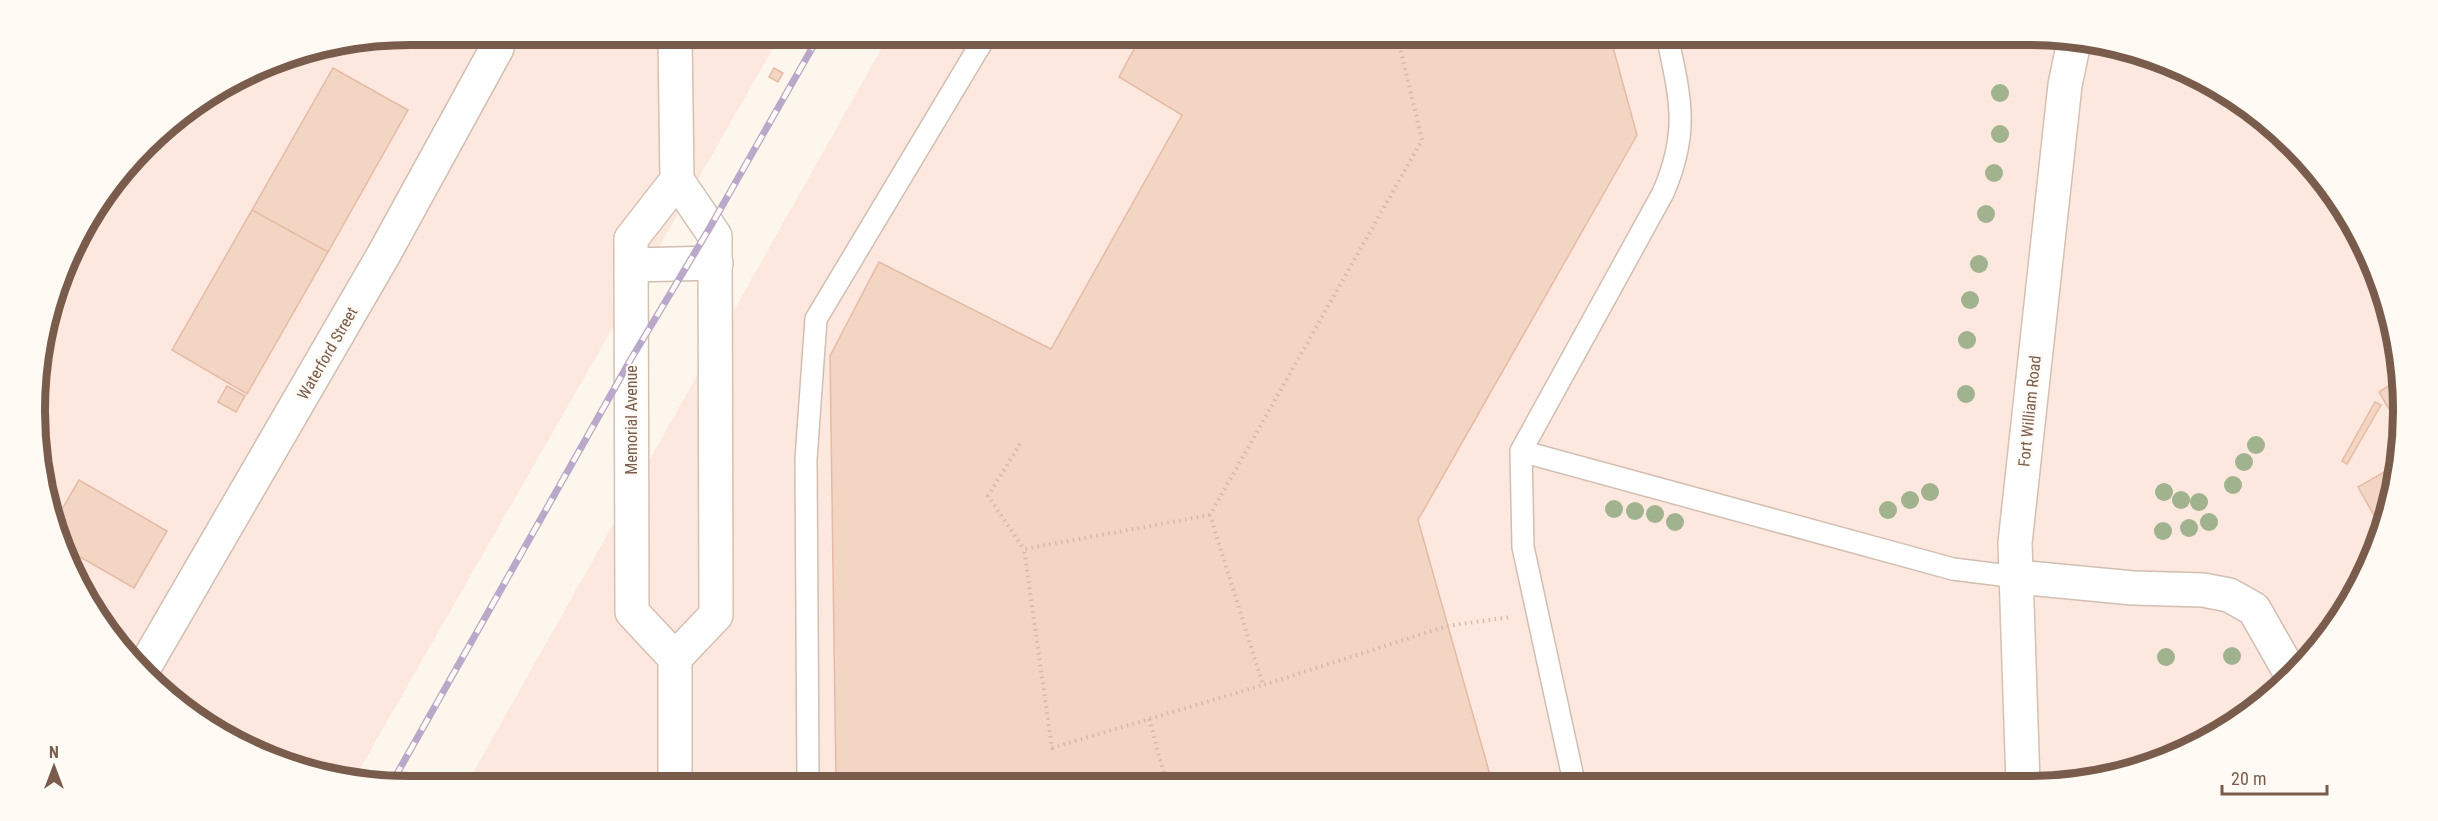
<svg xmlns="http://www.w3.org/2000/svg" width="2438" height="821" viewBox="0 0 2438 821" font-family="'Roboto Condensed',sans-serif">
	<style>
		.commercial { fill: #fde8e0 }
		.building { fill: #f3d5c3; stroke: #e6bba3; stroke-width: 1.5 }
		.lines { fill: none; stroke-linecap: round; stroke-linejoin: round }
		.service-casing { stroke: #d1beb0; stroke-width: 24 }
		.minor-casing { stroke: #d1beb0; stroke-width: 36 }
		.secondary-casing { stroke: #d6c0b0; stroke-width: 36 }
		.path { stroke: #d9b8a5; stroke-width: 4; stroke-dasharray: 1.5 4.5; stroke-linecap: butt }
		.service { stroke: #fff; stroke-width: 21 }
		.minor { stroke: #fff; stroke-width: 33 }
		.secondary { stroke: #fff; stroke-width: 33 }
		.rail-casing { stroke: #b9a8c9; stroke-width: 7 }
		.rail { stroke: #fffaf3; stroke-width: 4.5; stroke-dasharray: 14; stroke-linecap: butt }
		.tree { fill: #a0b28e }
		.labels { text-anchor: middle; stroke-width: 4.5; stroke-linejoin: round; paint-order: stroke }
		.street-label { font-size: 16px; fill: #7a5c4d; stroke: #fffaf3 }
		.rim { fill: none; stroke: #7a5c4d; stroke-width: 8 }
	</style>
	<rect width="100%" height="100%" fill="#fdf6ec"/>
	<path class="commercial" d="M 411,35 L 780,36 L 354,779 L 337,779 L 201,723 L 98,620 L 47,507 L 38,362 L 73,244 L 162,128 L 267,63 Z
		M 888,37 L 2101,42 L 2237,98 L 2340,202 L 2396,337 L 2396,484 L 2353,598 L 2276,693 L 2193,748 L 2077,783 L 469,780 Z"/>
	<path class="building" d="M 1140,38 L 1611,40 L 1637,135 L 1418,520 L 1492,782 L 836,780 L 830,356 L 879,262 L 1051,349 L 1182,115 L 1119,77 Z
		M 333,68 L 408,110 L 328,252 L 252,210 Z
		M 774,68 L 783,73 L 778,82 L 769,77 Z
		M 252,210 L 328,252 L 247,394 L 172,350 Z
		M 2396,381 L 2396,421 L 2379,392 Z
		M 227,386 L 245,396 L 236,412 L 218,402 Z
		M 2375,402 L 2381,405 L 2347,464 L 2342,461 Z
		M 2393,467 L 2396,473 L 2396,484 L 2380,526 L 2358,487 Z
		M 79,480 L 167,531 L 134,588 L 66,549 L 54,523 Z
		M 2269,694 L 2270,697 L 2209,738 L 2205,732 Z"/>
	<g class="lines">
		<g class="service-casing">
			<path id="service" d="M 1521,451 L 1953,569 L 2017,577
				M 808,780 L 806,459 L 816,319 L 985,37
				M 1574,782 L 1523,547 L 1521,451 L 1663,193 C 1689,133 1681,101 1668,40"/>
		</g>
		<g class="minor-casing">
			<path id="minor" d="M 632,265 L 716,263
				M 2017,577 L 2133,588 L 2203,590 L 2229,595 L 2254,609 L 2291,674
				M 145,666 L 384,254 L 497,48 L 499,35"/>
		</g>
		<g class="secondary-casing">
			<path id="secondary" d="M 675,658 L 716,615 L 715,236 L 677,180 L 675,36
				M 675,780 L 675,658 L 632,612 L 631,239 L 677,180
				M 2023,783 L 2015,543 L 2065,85 L 2074,42"/>
		</g>
		<path class="path" d="M 1398,39 L 1422,140 L 1210,515 L 1263,685 L 1447,626 L 1511,617
			M 1020,444 L 988,496 L 1024,549
			M 1210,515 L 1024,549 L 1052,748 L 1263,685
			M 1149,719 L 1166,781"/>
		<use href="#service" class="service"/>
		<use href="#minor" class="minor"/>
		<use href="#secondary" class="secondary"/>
		<g class="rail-casing">
			<path id="rail" d="M 394,779 L 631,359 L 709,229 L 819,36"/>
		</g>
		<use href="#rail" class="rail"/>
	</g>
	<g class="tree">
		<circle cx="2000" cy="93" r="9"/>
		<circle cx="2000" cy="134" r="9"/>
		<circle cx="1994" cy="173" r="9"/>
		<circle cx="1986" cy="214" r="9"/>
		<circle cx="1979" cy="264" r="9"/>
		<circle cx="1970" cy="300" r="9"/>
		<circle cx="1967" cy="340" r="9"/>
		<circle cx="1966" cy="394" r="9"/>
		<circle cx="2256" cy="445" r="9"/>
		<circle cx="2244" cy="462" r="9"/>
		<circle cx="2233" cy="485" r="9"/>
		<circle cx="1930" cy="492" r="9"/>
		<circle cx="2164" cy="492" r="9"/>
		<circle cx="1910" cy="500" r="9"/>
		<circle cx="2181" cy="500" r="9"/>
		<circle cx="2199" cy="502" r="9"/>
		<circle cx="1614" cy="509" r="9"/>
		<circle cx="1888" cy="510" r="9"/>
		<circle cx="1635" cy="511" r="9"/>
		<circle cx="1655" cy="514" r="9"/>
		<circle cx="1675" cy="522" r="9"/>
		<circle cx="2209" cy="522" r="9"/>
		<circle cx="2189" cy="528" r="9"/>
		<circle cx="2163" cy="531" r="9"/>
		<circle cx="2232" cy="656" r="9"/>
		<circle cx="2166" cy="657" r="9"/>
	</g>
	<g class="labels">
		<g class="street-label">
			<text transform="translate(327 353) rotate(-60)" y="6">Waterford Street</text>
			<text transform="translate(2029 411) rotate(-84)" y="6">Fort William Road</text>
			<text transform="translate(631 420) rotate(-90)" y="6">Memorial Avenue</text>
		</g>
	</g>
	<path d="M0 0H2438V821H0ZM410 45H2028A365 365 0 0 1 2393 410V411A365 365 0 0 1 2028 776H410A365 365 0 0 1 45 411V410A365 365 0 0 1 410 45Z" fill="#fffaf3" fill-rule="evenodd"/>
	<path class="rim" d="M410 45H2028A365 365 0 0 1 2393 410V411A365 365 0 0 1 2028 776H410A365 365 0 0 1 45 411V410A365 365 0 0 1 410 45Z"/>
	<g transform="translate(54 767)" stroke="#fffaf3" stroke-width="4.5" paint-order="stroke">
	<path d="M0-4.5L10 22L0 15L-10 22Z" fill="#7a5c4d"/>
	<text y="-9" font-size="16" font-weight="bold" text-anchor="middle" fill="#7a5c4d">N</text>
	</g>
	<path d="M2222 785v9h105v-9" fill="none" stroke="#7a5c4d" stroke-width="3"/>
	<text x="2231" y="785" font-size="18" fill="#7a5c4d" stroke="#fffaf3" stroke-width="4.5" paint-order="stroke">20 m</text>
</svg>
